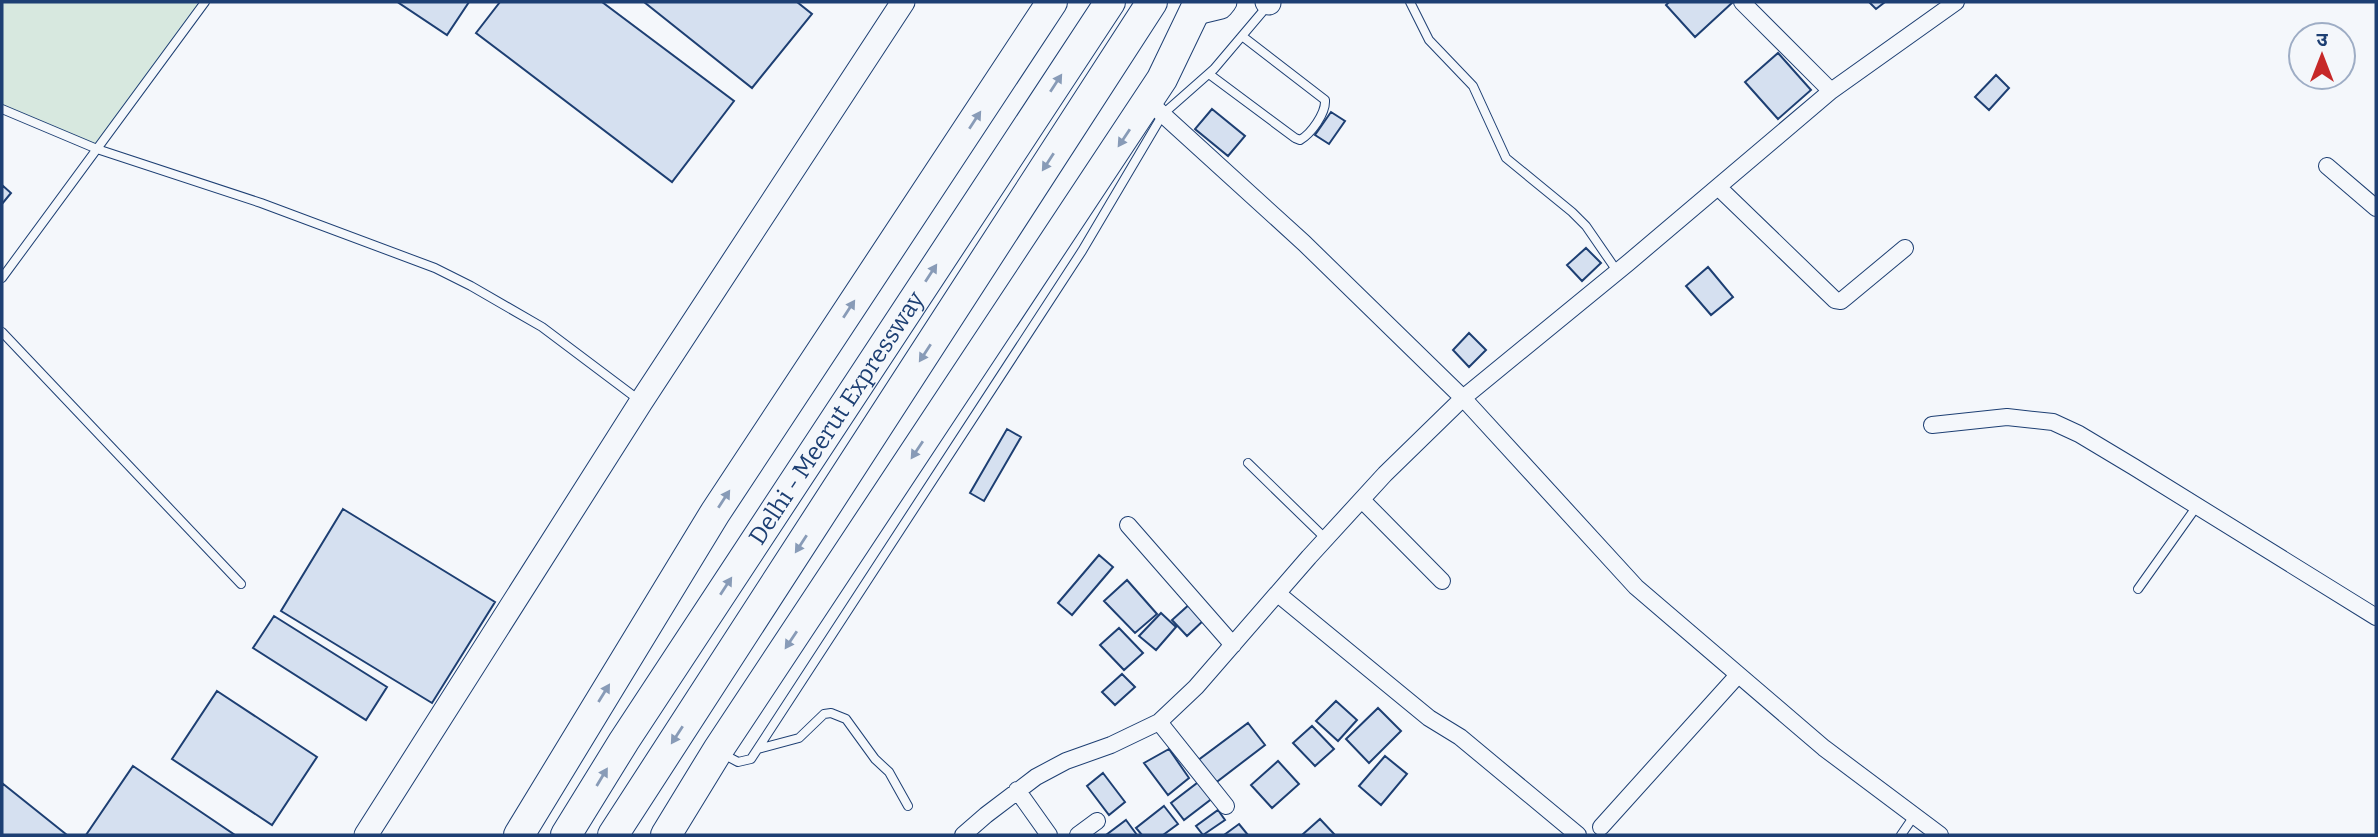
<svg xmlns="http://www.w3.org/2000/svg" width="2378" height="837" viewBox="0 0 2378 837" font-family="Bitter,'Noto Sans Devanagari',serif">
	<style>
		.green { fill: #d7e8df; stroke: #687fa3; stroke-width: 2 }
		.building { fill: #d5e0f0; stroke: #1d3f73; stroke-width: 2 }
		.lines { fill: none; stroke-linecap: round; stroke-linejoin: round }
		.lane-casing { stroke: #1d3f73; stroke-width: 10 }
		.street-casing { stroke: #1d3f73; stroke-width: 18 }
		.secondary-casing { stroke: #1d3f73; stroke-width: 25 }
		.highway-casing { stroke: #1d3f73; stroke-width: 32 }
		.lane { stroke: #f4f7fb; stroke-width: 8 }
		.street { stroke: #f4f7fb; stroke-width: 16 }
		.secondary { stroke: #f4f7fb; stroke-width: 23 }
		.highway { stroke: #f4f7fb; stroke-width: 30 }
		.oneway { fill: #889bb7 }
		.labels { text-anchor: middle; stroke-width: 5; stroke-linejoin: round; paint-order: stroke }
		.street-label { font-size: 24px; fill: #1d3f73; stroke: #f4f7fb }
	</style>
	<rect width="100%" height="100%" fill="#f4f7fb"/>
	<path class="green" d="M 2,2 L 205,2 L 97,149 L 2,109 Z"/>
	<path class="building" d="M 400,2 L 469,2 L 447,35 L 399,3 Z
		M 500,2 L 602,2 L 734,101 L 672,182 L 476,33 Z
		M 644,2 L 797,2 L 812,14 L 752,88 Z
		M 1669,2 L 1733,2 L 1695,37 L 1666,5 Z
		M 1869,2 L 1885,2 L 1876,9 Z
		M 1778,53 L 1811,90 L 1778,119 L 1745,82 Z
		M 1996,75 L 2009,88 L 1989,110 L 1975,97 Z
		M 1212,109 L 1245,136 L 1228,156 L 1195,129 Z
		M 1331,112 L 1345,121 L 1329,144 L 1315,135 Z
		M 2,185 L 11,193 L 2,204 Z
		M 1586,248 L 1601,263 L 1582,281 L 1567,265 Z
		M 1708,267 L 1733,297 L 1711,315 L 1686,286 Z
		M 1469,333 L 1486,350 L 1469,367 L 1453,350 Z
		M 1007,429 L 1021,437 L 984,501 L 970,493 Z
		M 343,509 L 495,602 L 432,703 L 281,611 Z
		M 1099,555 L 1113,567 L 1072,615 L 1058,603 Z
		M 1127,580 L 1157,614 L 1135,633 L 1104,601 Z
		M 1191,603 L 1206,618 L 1187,636 L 1172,620 Z
		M 1161,613 L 1176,627 L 1156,650 L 1139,636 Z
		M 274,616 L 387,687 L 366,720 L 253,648 Z
		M 1119,628 L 1143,653 L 1124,670 L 1100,645 Z
		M 1122,674 L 1135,687 L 1115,705 L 1102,692 Z
		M 217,691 L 317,757 L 272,825 L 172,759 Z
		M 1336,701 L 1357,720 L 1338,741 L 1316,721 Z
		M 1378,708 L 1401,731 L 1369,763 L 1346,739 Z
		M 1248,723 L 1265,745 L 1214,784 L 1197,761 Z
		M 1312,726 L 1334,749 L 1315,766 L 1293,743 Z
		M 1169,749 L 1189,778 L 1168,795 L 1144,763 Z
		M 1385,756 L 1407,774 L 1381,805 L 1359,786 Z
		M 1278,761 L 1299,784 L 1272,808 L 1251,785 Z
		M 133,766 L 235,835 L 86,835 Z
		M 1103,773 L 1125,802 L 1109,815 L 1087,786 Z
		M 1201,780 L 1214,797 L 1184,820 L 1171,803 Z
		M 2,783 L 67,835 L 2,835 Z
		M 1164,806 L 1178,824 L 1163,835 L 1142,835 L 1136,828 Z
		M 1218,810 L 1225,820 L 1203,835 L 1196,826 Z
		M 1320,819 L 1335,835 L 1302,835 Z
		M 1126,820 L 1137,835 L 1106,835 Z
		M 1239,824 L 1248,835 L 1224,835 Z"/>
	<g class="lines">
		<g class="lane-casing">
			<path id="lane" d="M 1410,2 L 1429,40 L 1473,86 L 1506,158 L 1572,212 L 1586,226 L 1617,271
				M 1209,74 L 1295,138 L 1300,140 C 1311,134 1326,113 1325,100 L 1242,36
				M 2,109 L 97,149 L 261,203 L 435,268 L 471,286 L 542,327 L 639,400
				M 2,278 L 205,2
				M 2,332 L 241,584
				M 1248,463 L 1326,539
				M 2138,589 L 2197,506
				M 758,749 L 799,738 L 824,714 L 831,713 L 846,719 L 875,759 L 889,772 L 908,806
				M 723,754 L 738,762 L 751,759 L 1082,251 L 1163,114 L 1214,69 L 1269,4
				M 1901,835 L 1914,816"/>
		</g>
		<g class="street-casing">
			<path id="street" d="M 1742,2 L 1831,91
				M 1148,101 L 1304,243 L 1463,398 L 1636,587 L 1824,748 L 1940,835
				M 2327,166 L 2376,208
				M 1718,187 L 1835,300 L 1841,301 L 1846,297 L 1905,248
				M 1932,425 L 2007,417 L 2053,422 L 2079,434 L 2134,467 L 2376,617
				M 1362,500 L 1442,581
				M 1128,525 L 1233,645
				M 1278,594 L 1429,718 L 1460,737 L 1578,835
				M 1159,722 L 1226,806
				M 1017,790 L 1049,835
				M 1601,827 L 1738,675
				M 963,835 L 986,815 L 1036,777 L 1066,761 L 1111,745 L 1159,722 L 1196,687 L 1309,557 L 1385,474 L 1463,398 L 1628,263 L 1831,91 L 1956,2
				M 1078,835 L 1097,821"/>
		</g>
		<g class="secondary-casing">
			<path id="secondary" d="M 1267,2 L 1269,3
				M 1192,14 L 1221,7 L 1225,2
				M 366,835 L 641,402 L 903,2"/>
		</g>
		<g class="highway-casing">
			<g id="highway">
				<path d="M 519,835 L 715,513 L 1052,2"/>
				<path id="s1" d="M 566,835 L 624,741 L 1110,2"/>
				<path d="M 613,835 L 1152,2"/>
				<path d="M 666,835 L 718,750 L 1162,79 L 1199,2"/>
			</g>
		</g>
		<use href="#lane" class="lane"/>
		<use href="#street" class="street"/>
		<use href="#secondary" class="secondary"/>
		<use href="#highway" class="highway"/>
	</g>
	<defs><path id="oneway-solid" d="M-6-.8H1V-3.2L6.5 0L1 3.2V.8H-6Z" transform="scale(1.75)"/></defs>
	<g class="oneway">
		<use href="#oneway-solid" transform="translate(1056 83) rotate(-57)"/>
		<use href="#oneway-solid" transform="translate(975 120) rotate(-57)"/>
		<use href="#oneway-solid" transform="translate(1124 138) rotate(124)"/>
		<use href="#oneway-solid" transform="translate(1048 162) rotate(123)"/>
		<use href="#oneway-solid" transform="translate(931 273) rotate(-57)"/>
		<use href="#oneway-solid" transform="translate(849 309) rotate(-57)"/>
		<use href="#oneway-solid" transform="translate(925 353) rotate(123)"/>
		<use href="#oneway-solid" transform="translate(917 450) rotate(124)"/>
		<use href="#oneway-solid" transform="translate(724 499) rotate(-57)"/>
		<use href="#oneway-solid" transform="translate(801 544) rotate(123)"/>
		<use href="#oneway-solid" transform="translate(726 586) rotate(-57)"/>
		<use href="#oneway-solid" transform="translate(791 640) rotate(124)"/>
		<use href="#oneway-solid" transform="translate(604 693) rotate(-58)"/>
		<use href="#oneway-solid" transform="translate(677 735) rotate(123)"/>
		<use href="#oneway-solid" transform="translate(602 777) rotate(-59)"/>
	</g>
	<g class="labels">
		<g class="street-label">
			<text dy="8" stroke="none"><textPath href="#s1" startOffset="497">Delhi - Meerut Expressway</textPath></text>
		</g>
	</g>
	<rect width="2378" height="837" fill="none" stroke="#1d3f73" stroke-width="7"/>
	<g transform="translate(2322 56)"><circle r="33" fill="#f4f7fb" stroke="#9eadc5" stroke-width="2"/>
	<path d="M0-5L12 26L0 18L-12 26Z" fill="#c62828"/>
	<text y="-10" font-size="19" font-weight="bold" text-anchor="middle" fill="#1d3f73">उ</text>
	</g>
</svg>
